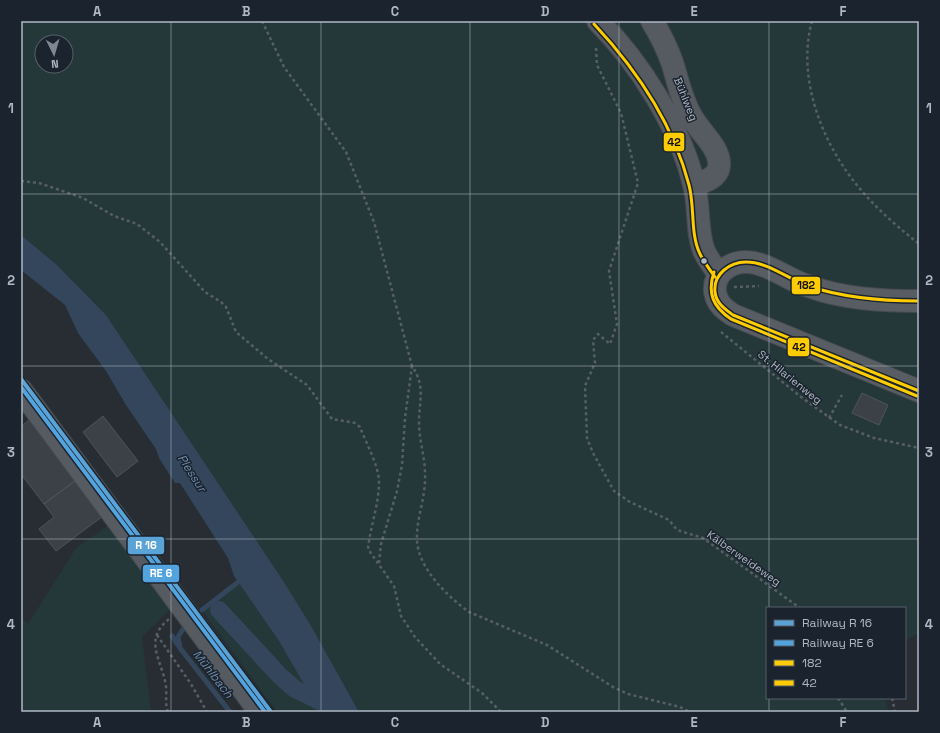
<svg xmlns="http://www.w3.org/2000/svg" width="940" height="733" viewBox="0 0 940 733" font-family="'Space Grotesk',sans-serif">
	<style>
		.green { fill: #243739; fill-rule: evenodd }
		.water { fill: #34465c }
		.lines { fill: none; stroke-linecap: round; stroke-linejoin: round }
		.stream { stroke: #34465c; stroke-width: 5 }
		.canal { stroke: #34465c; stroke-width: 18 }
		.building { fill: #3c4147; stroke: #4e545b }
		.minor-casing { stroke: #44494e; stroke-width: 24 }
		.major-casing { stroke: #444950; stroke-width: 24 }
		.path { stroke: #585f64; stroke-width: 2.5; stroke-dasharray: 3 3; stroke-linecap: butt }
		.minor { stroke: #565a61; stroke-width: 22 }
		.major { stroke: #585d63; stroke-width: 22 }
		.bus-1-casing { stroke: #1a232e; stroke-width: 6 }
		.bus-2-casing { stroke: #1a232e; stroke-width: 6 }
		.bus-1 { stroke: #fc0; stroke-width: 3 }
		.bus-2 { stroke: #fc0; stroke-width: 3 }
		.rail-1-casing { stroke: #1a232e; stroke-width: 7 }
		.rail-2-casing { stroke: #1a232e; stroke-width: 7 }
		.rail-1 { stroke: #5aa3d6; stroke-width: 4 }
		.rail-2 { stroke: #53a3df; stroke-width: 4 }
		.grid { fill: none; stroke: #afb9c5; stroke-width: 1; stroke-opacity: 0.55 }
		.bus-dot { fill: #afb9c5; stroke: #1a232e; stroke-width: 1.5 }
		.labels { text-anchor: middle; stroke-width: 3; stroke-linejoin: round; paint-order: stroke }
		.street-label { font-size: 11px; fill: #afb9c5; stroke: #1a232e }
		.water-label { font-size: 12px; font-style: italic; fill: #708caa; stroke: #1a232e }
		.line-badge { stroke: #1a232e; stroke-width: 1.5 }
		.badge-label { font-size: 11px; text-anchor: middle; font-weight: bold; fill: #fff }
		.pale-badge-label { font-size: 11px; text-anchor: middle; font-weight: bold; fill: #111 }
		.neatline { fill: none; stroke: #afb9c5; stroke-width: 1.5 }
		.grid-label { font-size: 13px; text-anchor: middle; font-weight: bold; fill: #afb9c5 }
	</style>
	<rect width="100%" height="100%" fill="#272d33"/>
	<path class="green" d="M 21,21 L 919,21 L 919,633 L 905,641 L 905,608 L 767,608 L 767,698 L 885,698 L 889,712 L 359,712 L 310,624 L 282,579 L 106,315 L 57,265 L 21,235 ZM 42,42 L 66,42 L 66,66 L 42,66 Z
		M 117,519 L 177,603 L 142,637 L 151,712 L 21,712 L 21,618 L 28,624 L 76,548 Z
		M 238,582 L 279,641 L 320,712 L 277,712 L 202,610 Z"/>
	<path class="water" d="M 21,235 L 57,265 L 106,315 L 282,579 L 310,624 L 359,712 L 320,712 L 279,641 L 234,576 L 228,558 L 180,483 L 175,483 L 159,458 L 156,449 L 126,405 L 106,371 L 78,333 L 65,305 L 21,270 Z"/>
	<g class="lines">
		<path class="stream" d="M 202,610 L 242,579
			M 185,626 L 178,637 L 180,648 L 230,712
			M 172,636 L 178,645"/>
		<path class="canal" d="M 219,610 L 280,676 L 295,689 L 334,708"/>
	</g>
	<path class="building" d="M 862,393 L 888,405 L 879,425 L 852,413 Z
		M 103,416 L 138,461 L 117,477 L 83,432 Z
		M 30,419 L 76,480 L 44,504 L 21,474 L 21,427 Z
		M 76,480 L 103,516 L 56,551 L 39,529 L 54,517 L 44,504 Z"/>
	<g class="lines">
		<g class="minor-casing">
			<path id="minor" d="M 598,21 C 639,62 681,128 694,185 C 700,206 696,231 704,251 C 708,260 714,267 719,274
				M 652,21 C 660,34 667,48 672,62 C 678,81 682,102 693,119 C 701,133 721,149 719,166 C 718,178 704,182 694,185
				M 21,390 L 260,712"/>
		</g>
		<g class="major-casing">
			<path id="major" d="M 919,301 C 882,301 843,299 808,286 C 788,280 767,262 746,262 C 729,262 713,274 715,292 C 717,304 724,309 733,315 L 919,391"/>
		</g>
		<path class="path" d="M 262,21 L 284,67 L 346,152 L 374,222 L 412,366 C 426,387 419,400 419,422 C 419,441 426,460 425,479 C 425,500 416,520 417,540 C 418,568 447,596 469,612 L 547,645 L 613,687 L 628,694 L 680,707 L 690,712
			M 812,21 C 796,79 823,146 861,190 C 878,210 899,228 919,244
			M 596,48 L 597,65 L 621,113 L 638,183 L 609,271 L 617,324 L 610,344 L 598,334 L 593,340 L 595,363 L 585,386 L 587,438 L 593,453 L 614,491 L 630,502 L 669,520 L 677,530 L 703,538 L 800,608
			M 21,181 L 39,183 L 83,198 L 114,216 L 137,224 L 160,242 L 205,292 L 221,302 L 226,307 L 236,332 L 268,359 L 307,385 L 332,419 L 355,423 L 360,427 C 366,443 379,466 379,482 C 379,505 370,527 368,549 L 394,586 L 401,616 L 415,637 L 440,664 L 482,693 L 501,712
			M 734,287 L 759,286
			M 721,332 L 801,397 L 840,425 L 874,438 L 919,448
			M 829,418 L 842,395
			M 379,563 L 381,544 L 397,491 L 402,465 L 405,418 L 412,366
			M 157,635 L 191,684 L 207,712
			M 838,698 L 847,712
			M 892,698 L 895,712
			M 168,712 C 164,702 168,692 165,681 C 160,658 144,639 169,619"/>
		<use href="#minor" class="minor"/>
		<use href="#major" class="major"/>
		<g class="bus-1-casing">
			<path id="bus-1" d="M 919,301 C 881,301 844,298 808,286 C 788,279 768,262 746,262 C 730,262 713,274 715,292 C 716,303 725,309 733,315 L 919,391"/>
		</g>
		<g class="bus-2-casing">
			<path id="bus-2" d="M 594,24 C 637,70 673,124 689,185 C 695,208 690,233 700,254 C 704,262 710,270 715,277
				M 714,272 C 707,293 713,307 731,319 L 917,396"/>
		</g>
		<use href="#bus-1" class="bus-1"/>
		<use href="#bus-2" class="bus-2"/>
		<g class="rail-1-casing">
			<path id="rail-1" d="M 21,379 L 271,712"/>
		</g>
		<g class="rail-2-casing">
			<path id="rail-2" d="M 21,387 L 265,712"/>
		</g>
		<use href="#rail-1" class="rail-1"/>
		<use href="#rail-2" class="rail-2"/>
	</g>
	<path class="grid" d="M 171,21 L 171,712M 321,21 L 321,712M 470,21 L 470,712M 619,21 L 619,712M 769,21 L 769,608M 21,194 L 919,194M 21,366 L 919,366M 21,539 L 919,539M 769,698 L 769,712"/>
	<circle class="bus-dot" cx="704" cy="261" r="3.5"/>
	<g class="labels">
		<g class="street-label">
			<text transform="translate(686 99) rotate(68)" y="4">Bühlweg</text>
			<text transform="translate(790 377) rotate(39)" y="4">St. Hilarienweg</text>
			<text transform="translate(744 558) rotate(35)" y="4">Kälberweideweg</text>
		</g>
		<g class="water-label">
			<text transform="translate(192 473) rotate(57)" y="4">Plessur</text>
			<text transform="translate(213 674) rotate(52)" y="4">Mühlbach</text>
		</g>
	</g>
	<g class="line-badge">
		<rect x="663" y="132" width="22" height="20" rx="4" fill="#fc0"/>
		<rect x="791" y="276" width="30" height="19" rx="4" fill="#fc0"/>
		<rect x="787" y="337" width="23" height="20" rx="4" fill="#fc0"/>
		<rect x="127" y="536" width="38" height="19" rx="4" fill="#5aa3d6"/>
		<rect x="142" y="564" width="38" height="19" rx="4" fill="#53a3df"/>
	</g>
	<g class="badge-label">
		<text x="146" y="549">R 16</text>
		<text x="161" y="577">RE 6</text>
	</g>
	<g class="pale-badge-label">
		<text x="674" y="146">42</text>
		<text x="806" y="289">182</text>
		<text x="799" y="351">42</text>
	</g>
	<rect width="940" height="733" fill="none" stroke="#1a232e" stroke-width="44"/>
	<rect x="766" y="607" width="140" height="92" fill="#1a232e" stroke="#565f6a"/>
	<rect x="774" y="620" width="20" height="6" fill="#5aa3d6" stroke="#565f6a"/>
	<text x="802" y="627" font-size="12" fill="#afb9c5">Railway R 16</text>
	<rect x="774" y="640" width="20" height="6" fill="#53a3df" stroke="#565f6a"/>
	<text x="802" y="647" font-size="12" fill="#afb9c5">Railway RE 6</text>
	<rect x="774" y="660" width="20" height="6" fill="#ffcc00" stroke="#565f6a"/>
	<text x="802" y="667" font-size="12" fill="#afb9c5">182</text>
	<rect x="774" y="680" width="20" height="6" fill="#ffcc00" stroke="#565f6a"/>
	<text x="802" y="687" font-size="12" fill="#afb9c5">42</text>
	<g transform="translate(54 54) rotate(175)"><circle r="19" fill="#1a232e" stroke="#565f6a"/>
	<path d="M0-3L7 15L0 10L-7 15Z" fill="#7f8892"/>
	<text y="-6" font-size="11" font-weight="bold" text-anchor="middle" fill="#afb9c5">N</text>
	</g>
	<rect x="22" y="22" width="896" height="689" class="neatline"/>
	<g class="grid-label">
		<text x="97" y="16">A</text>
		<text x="246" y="16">B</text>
		<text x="395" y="16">C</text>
		<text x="545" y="16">D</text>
		<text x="694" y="16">E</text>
		<text x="843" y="16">F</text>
		<text x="11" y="113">1</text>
		<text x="929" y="113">1</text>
		<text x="11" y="285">2</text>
		<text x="929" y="285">2</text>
		<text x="11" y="457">3</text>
		<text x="929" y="457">3</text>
		<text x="11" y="629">4</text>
		<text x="929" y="629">4</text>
		<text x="97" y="727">A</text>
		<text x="246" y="727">B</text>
		<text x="395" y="727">C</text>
		<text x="545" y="727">D</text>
		<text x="694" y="727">E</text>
		<text x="843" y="727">F</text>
	</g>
</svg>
